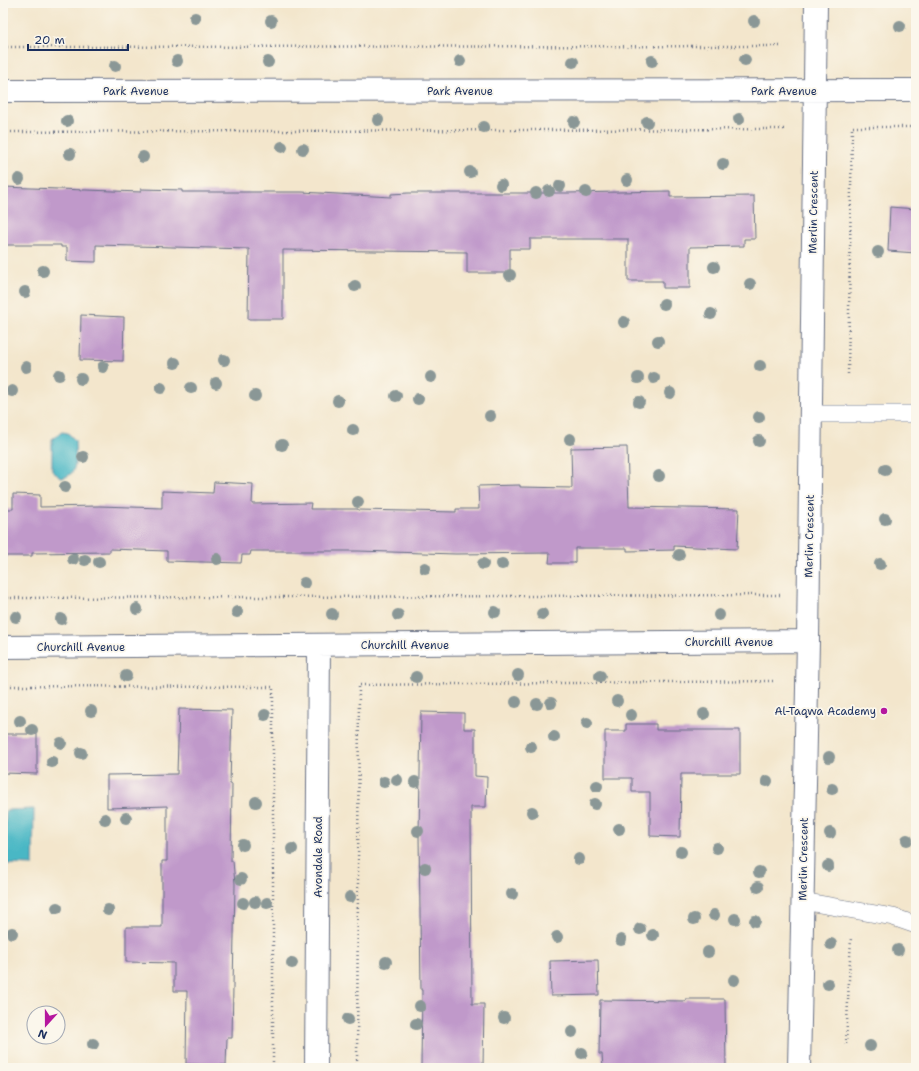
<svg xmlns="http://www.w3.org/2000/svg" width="919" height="1071" viewBox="0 0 919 1071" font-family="'Shantell Sans',sans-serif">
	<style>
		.water { fill: #4ab7c5; stroke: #327392 }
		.building { fill: #c099ca }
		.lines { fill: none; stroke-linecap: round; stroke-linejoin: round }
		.service-casing { stroke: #676f84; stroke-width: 18 }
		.minor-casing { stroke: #676f84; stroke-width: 24 }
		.path { stroke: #676f84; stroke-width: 2.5; stroke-dasharray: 1 3; stroke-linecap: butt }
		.service { stroke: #fff; stroke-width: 17 }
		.minor { stroke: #fff; stroke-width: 22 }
		.tree { fill: #8a9796 }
		.poi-dot { fill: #b5179e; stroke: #fbf7ec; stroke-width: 1.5 }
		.labels { text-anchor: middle; stroke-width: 3.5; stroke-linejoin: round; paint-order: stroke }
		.street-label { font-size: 11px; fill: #1b2f5e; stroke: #fbf7ec }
		.poi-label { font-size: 11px; fill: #1b2f5e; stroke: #fbf7ec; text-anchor: end }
	</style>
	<rect width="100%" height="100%" fill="#fbf7ec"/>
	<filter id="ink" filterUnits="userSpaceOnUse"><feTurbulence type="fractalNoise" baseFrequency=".025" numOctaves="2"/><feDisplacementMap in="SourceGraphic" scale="8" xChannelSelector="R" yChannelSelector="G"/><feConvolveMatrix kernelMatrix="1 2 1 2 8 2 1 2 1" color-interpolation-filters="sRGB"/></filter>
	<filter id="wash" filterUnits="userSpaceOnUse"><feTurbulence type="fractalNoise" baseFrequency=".012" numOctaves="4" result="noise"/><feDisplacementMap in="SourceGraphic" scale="16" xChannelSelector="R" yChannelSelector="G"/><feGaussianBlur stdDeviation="0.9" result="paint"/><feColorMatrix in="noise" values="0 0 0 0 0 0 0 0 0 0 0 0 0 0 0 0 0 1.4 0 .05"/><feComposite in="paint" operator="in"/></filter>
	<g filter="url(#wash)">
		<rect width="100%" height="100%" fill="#f3e6cc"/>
		<path class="water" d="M 62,432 L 68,433 L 75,440 C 75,455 80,477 60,478 L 52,470 L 52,439 Z
			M 34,809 L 33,865 L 5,864 L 6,810 Z"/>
		<g id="blocks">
			<path class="building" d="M 3,187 L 141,192 L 141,189 L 182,190 L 182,192 L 302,192 L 391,197 L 391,194 L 408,193 L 568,193 L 670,191 L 670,197 L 754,196 L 755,239 L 744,239 L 744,246 L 690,247 L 690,288 L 663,288 L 663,281 L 628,281 L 628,239 L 530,239 L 530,249 L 510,249 L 510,273 L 467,273 L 467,252 L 283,250 L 283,319 L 248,319 L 249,249 L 96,245 L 96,262 L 67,261 L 67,247 L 61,247 L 61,245 L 3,245 Z
				M 890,207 L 916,209 L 916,253 L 888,251 Z
				M 81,315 L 124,317 L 123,361 L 80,360 Z
				M 627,447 L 629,507 L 739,509 L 737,549 L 674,546 L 674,550 L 627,551 L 627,548 L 575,548 L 575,563 L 549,563 L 550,553 L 456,554 L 358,551 L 251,551 L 250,555 L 242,555 L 241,563 L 167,561 L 167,551 L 110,549 L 110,552 L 32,553 L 32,556 L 3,556 L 3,509 L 13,509 L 13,494 L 40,495 L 40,507 L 99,506 L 162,508 L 162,491 L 213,493 L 214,482 L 253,484 L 252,504 L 311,503 L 310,509 L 358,509 L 358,510 L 456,512 L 456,509 L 479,509 L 478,486 L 520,485 L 520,487 L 572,488 L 571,448 Z
				M 179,709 L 232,710 L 230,784 L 232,784 L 231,861 L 233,861 L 235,884 L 232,1038 L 227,1038 L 226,1065 L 186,1064 L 187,991 L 174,991 L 174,963 L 126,962 L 126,927 L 162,927 L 162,861 L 167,861 L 167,806 L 107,808 L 107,775 L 177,774 Z
				M 421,712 L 464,713 L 464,729 L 475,729 L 475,776 L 487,777 L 486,807 L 471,807 L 472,1004 L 484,1004 L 483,1067 L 421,1066 L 422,990 L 421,990 L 419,835 Z
				M 626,724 L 656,724 L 656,730 L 740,730 L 740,774 L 681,774 L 680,837 L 650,836 L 650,792 L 632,792 L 632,778 L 605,778 L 605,731 L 626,731 Z
				M 3,734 L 37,734 L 37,774 L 3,773 Z
				M 598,960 L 599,995 L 551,996 L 550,961 Z
				M 686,999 L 725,999 L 726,1068 L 603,1068 L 602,1054 L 599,1054 L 600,1000 L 686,1001 Z"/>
		</g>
	</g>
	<g filter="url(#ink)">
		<use href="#blocks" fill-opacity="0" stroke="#676f84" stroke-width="1"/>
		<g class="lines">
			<g class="service-casing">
				<path id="service" d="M 810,414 L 916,414
					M 802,901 L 893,917 L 916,925"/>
			</g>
			<g class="minor-casing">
				<path id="minor" d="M 3,91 L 916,90
					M 3,647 L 808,641
					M 316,1068 L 319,645
					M 799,1068 L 808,641 L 816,3"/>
			</g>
			<path class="path" d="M 3,47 L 782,46
				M 3,132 L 786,129
				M 848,374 L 852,127 L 916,127
				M 3,598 L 780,595
				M 3,686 L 273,687 L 273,1068
				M 846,1044 L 851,937
				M 357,1068 L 359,685 L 775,681"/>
			<use href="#service" class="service"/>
			<use href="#minor" class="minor"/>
		</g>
		<g class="tree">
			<circle cx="195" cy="18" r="6"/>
			<circle cx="271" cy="21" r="6"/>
			<circle cx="754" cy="21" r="6"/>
			<circle cx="900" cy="26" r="6"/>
			<circle cx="745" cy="60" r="6"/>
			<circle cx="177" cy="61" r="6"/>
			<circle cx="460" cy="61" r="6"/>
			<circle cx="652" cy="61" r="6"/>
			<circle cx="268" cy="62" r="6"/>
			<circle cx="573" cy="62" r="6"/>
			<circle cx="115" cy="66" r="6"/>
			<circle cx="739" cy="119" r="6"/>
			<circle cx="378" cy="120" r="6"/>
			<circle cx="67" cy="121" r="6"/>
			<circle cx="574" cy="122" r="6"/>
			<circle cx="647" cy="122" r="6"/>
			<circle cx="484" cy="127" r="6"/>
			<circle cx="282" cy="147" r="6"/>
			<circle cx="303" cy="149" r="6"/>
			<circle cx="70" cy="154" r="6"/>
			<circle cx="143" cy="157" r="6"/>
			<circle cx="723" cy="164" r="6"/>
			<circle cx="470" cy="172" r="6"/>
			<circle cx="19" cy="179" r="6"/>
			<circle cx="627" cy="180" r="6"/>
			<circle cx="501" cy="185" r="6"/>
			<circle cx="560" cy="186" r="6"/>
			<circle cx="549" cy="191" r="6"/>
			<circle cx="586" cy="192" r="6"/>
			<circle cx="536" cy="193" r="6"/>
			<circle cx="878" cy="252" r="6"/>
			<circle cx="714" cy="267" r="6"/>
			<circle cx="43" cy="271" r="6"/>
			<circle cx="510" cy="275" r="6"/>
			<circle cx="750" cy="284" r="6"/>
			<circle cx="355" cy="286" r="6"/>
			<circle cx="25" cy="292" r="6"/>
			<circle cx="664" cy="304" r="6"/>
			<circle cx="711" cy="314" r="6"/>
			<circle cx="624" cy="322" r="6"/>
			<circle cx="658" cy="341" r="6"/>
			<circle cx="224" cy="360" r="6"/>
			<circle cx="175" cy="363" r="6"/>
			<circle cx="760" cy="366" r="6"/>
			<circle cx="26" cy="367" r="6"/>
			<circle cx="103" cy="367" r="6"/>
			<circle cx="59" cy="375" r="6"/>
			<circle cx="431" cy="377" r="6"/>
			<circle cx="638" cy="378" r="6"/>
			<circle cx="654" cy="378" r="6"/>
			<circle cx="81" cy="379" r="6"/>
			<circle cx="216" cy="383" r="6"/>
			<circle cx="161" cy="388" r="6"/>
			<circle cx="191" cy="388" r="6"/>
			<circle cx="12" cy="391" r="6"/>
			<circle cx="670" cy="393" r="6"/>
			<circle cx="255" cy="396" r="6"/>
			<circle cx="396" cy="396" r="6"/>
			<circle cx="418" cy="399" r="6"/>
			<circle cx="338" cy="401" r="6"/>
			<circle cx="639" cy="402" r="6"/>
			<circle cx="490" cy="416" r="6"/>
			<circle cx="759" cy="417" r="6"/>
			<circle cx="353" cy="430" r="6"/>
			<circle cx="570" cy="439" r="6"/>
			<circle cx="759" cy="441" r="6"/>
			<circle cx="282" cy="445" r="6"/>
			<circle cx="83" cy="457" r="6"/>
			<circle cx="885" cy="470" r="6"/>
			<circle cx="659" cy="476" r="6"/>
			<circle cx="65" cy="487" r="6"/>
			<circle cx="358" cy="502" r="6"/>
			<circle cx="885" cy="519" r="6"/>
			<circle cx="679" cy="555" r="6"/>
			<circle cx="73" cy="559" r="6"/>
			<circle cx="217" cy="559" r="6"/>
			<circle cx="85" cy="560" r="6"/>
			<circle cx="99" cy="562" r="6"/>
			<circle cx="483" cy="564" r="6"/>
			<circle cx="502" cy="564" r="6"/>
			<circle cx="880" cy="564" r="6"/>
			<circle cx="425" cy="568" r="6"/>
			<circle cx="304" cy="583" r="6"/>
			<circle cx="137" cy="609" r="6"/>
			<circle cx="237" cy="612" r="6"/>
			<circle cx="495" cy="612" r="6"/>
			<circle cx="332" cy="614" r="6"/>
			<circle cx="542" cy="614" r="6"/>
			<circle cx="398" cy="615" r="6"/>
			<circle cx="719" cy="615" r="6"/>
			<circle cx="16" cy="617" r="6"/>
			<circle cx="61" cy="619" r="6"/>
			<circle cx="518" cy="675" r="6"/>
			<circle cx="126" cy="676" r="6"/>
			<circle cx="600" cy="676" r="6"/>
			<circle cx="416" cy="677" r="6"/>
			<circle cx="617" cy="701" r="6"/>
			<circle cx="516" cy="702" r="6"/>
			<circle cx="551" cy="703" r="6"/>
			<circle cx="537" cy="704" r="6"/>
			<circle cx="91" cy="711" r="6"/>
			<circle cx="704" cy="714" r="6"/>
			<circle cx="265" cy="715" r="6"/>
			<circle cx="631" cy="715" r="6"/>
			<circle cx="20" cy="721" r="6"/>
			<circle cx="587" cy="723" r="6"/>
			<circle cx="32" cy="730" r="6"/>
			<circle cx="554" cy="737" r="6"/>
			<circle cx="61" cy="743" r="6"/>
			<circle cx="531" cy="747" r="6"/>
			<circle cx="81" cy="753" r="6"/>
			<circle cx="829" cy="757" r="6"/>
			<circle cx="52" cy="762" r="6"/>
			<circle cx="397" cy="780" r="6"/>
			<circle cx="767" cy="781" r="6"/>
			<circle cx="384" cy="782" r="6"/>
			<circle cx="415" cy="782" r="6"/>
			<circle cx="597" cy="786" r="6"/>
			<circle cx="832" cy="789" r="6"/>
			<circle cx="256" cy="802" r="6"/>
			<circle cx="595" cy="804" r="6"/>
			<circle cx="532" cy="812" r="6"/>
			<circle cx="126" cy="818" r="6"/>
			<circle cx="105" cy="819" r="6"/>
			<circle cx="619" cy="829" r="6"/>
			<circle cx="418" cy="831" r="6"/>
			<circle cx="830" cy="833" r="6"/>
			<circle cx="907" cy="840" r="6"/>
			<circle cx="243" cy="845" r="6"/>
			<circle cx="717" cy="848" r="6"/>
			<circle cx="292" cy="849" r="6"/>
			<circle cx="681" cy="852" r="6"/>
			<circle cx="579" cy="859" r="6"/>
			<circle cx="828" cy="866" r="6"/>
			<circle cx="425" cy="868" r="6"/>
			<circle cx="759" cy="872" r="6"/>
			<circle cx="241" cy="879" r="6"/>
			<circle cx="758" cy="887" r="6"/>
			<circle cx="512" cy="894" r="6"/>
			<circle cx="350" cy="897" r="6"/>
			<circle cx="255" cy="902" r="6"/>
			<circle cx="243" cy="903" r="6"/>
			<circle cx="267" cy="903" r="6"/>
			<circle cx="57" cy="908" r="6"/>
			<circle cx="108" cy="910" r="6"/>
			<circle cx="714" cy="915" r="6"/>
			<circle cx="694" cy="919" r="6"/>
			<circle cx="735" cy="919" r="6"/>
			<circle cx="755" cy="921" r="6"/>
			<circle cx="640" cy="929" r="6"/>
			<circle cx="12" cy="933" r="6"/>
			<circle cx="653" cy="935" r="6"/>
			<circle cx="557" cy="937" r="6"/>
			<circle cx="621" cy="940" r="6"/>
			<circle cx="831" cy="944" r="6"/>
			<circle cx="898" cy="950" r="6"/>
			<circle cx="708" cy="952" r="6"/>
			<circle cx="386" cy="962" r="6"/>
			<circle cx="292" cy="963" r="6"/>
			<circle cx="734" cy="980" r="6"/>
			<circle cx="828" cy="984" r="6"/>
			<circle cx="420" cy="1006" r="6"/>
			<circle cx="504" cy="1018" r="6"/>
			<circle cx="348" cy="1019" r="6"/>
			<circle cx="416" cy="1024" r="6"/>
			<circle cx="572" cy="1032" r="6"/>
			<circle cx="93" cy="1044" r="6"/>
			<circle cx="870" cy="1046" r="6"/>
			<circle cx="582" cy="1053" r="6"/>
		</g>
	</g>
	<circle class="poi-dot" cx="884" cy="711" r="4"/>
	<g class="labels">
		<g class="street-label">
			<text x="136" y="95">Park Avenue</text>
			<text x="460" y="95">Park Avenue</text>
			<text x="784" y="95">Park Avenue</text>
			<text transform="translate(813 212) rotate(-89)" y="4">Merlin Crescent</text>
			<text transform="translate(809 536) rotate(-89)" y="4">Merlin Crescent</text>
			<text x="729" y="646">Churchill Avenue</text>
			<text x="405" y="649">Churchill Avenue</text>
			<text x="81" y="651">Churchill Avenue</text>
			<text transform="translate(318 857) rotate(-90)" y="4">Avondale Road</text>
			<text transform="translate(803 859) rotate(-89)" y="4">Merlin Crescent</text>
		</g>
		<g class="poi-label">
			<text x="876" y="715">Al-Taqwa Academy</text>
		</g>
	</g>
	<rect width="919" height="1071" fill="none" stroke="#fbf7ec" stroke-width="16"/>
	<g transform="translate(46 1025) rotate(201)"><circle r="19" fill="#fbf7ec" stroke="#a1a7b3"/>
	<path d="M0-3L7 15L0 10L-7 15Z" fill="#b5179e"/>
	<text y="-6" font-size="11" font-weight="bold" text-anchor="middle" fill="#1b2f5e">N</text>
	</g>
	<path d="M28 44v6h100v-6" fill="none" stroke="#1b2f5e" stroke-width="2"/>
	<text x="34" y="44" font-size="12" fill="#1b2f5e" stroke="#fbf7ec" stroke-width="3" paint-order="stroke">20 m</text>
</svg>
